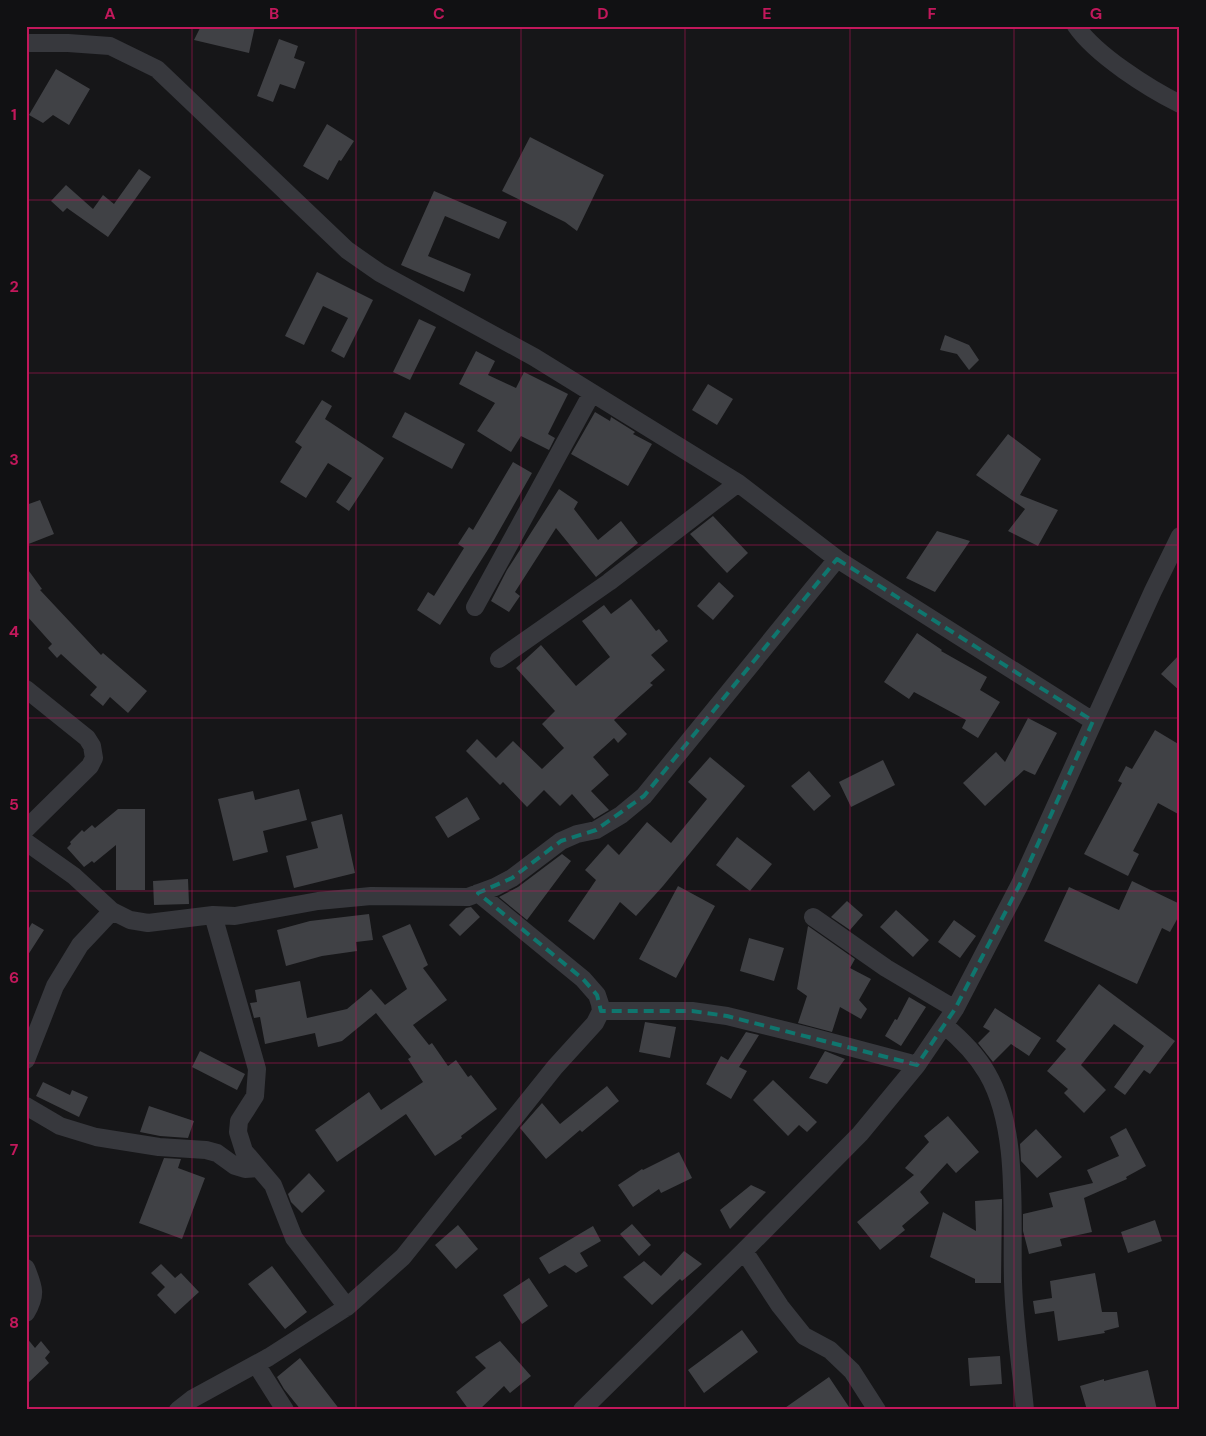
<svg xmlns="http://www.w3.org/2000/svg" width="1206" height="1436" viewBox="0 0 1206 1436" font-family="'DM Sans',sans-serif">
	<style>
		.building { fill: #404145 }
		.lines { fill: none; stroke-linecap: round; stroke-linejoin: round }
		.minor { stroke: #37383d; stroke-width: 18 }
		.marked { fill: none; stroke: #0f766e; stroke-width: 4; stroke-dasharray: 10 6; stroke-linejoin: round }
		.grid { fill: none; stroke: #c2185b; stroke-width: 1; stroke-opacity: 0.55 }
		.neatline { fill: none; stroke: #c2185b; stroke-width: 2 }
		.grid-label { font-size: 16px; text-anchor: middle; font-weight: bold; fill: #c2185b }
	</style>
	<rect width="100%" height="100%" fill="#161618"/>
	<path class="building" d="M 201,26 L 255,26 L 249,53 L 194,40 Z
		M 279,39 L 298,46 L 294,58 L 305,62 L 295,89 L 280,84 L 273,102 L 257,96 Z
		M 56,69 L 90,89 L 69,125 L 53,115 L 43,123 L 29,115 Z
		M 327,124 L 354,141 L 341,161 L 339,160 L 328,180 L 303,166 Z
		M 530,137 L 604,175 L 577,231 L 565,222 L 502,191 Z
		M 139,169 L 151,177 L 108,237 L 67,208 L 63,212 L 51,201 L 66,185 L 93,209 L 103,195 L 114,204 Z
		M 434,191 L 507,222 L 499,239 L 445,216 L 428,256 L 471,274 L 464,292 L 401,265 Z
		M 317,272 L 373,300 L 344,358 L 331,351 L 348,318 L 323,306 L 304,345 L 285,336 Z
		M 419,319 L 436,327 L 410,380 L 393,372 Z
		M 945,335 L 969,345 L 979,360 L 969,370 L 957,354 L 940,350 Z
		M 476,351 L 495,361 L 488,375 L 516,388 L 524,372 L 568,394 L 548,434 L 555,438 L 549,450 L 521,436 L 511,452 L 477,431 L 495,403 L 459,384 Z
		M 708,384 L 733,399 L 717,425 L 692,410 Z
		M 322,400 L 332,406 L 325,419 L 384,458 L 349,511 L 336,502 L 352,478 L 328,463 L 306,498 L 280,482 L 302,447 L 295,442 Z
		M 405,412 L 465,444 L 452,469 L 392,437 Z
		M 595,412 L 610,421 L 611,417 L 635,432 L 633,434 L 652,444 L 628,486 L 571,454 Z
		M 1008,434 L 1041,459 L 1020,495 L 1058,510 L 1038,546 L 1008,531 L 1025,509 L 976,475 Z
		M 513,462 L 532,473 L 494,540 L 440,625 L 417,610 L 428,592 L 434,596 L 464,548 L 458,544 L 469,527 L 473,530 Z
		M 559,489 L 578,502 L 574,509 L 598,540 L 621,521 L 638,543 L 596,577 L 556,528 L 515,592 L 520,596 L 509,612 L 491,601 L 507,570 Z
		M 40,500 L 54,534 L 26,545 L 26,505 Z
		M 713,516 L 748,553 L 727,573 L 690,534 Z
		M 937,531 L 970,541 L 935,592 L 906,578 Z
		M 26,567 L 42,589 L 40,590 L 101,655 L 103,653 L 147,691 L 128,713 L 110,697 L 103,706 L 90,695 L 97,687 L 61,654 L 57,658 L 48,648 L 52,644 L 26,615 Z
		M 719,582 L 734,596 L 713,620 L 697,606 Z
		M 631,599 L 656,631 L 659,629 L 668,641 L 651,655 L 665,670 L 650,683 L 653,685 L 614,720 L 627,734 L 618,743 L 614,738 L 593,757 L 609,775 L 591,791 L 609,810 L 594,819 L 572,794 L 560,806 L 544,790 L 527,807 L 503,782 L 500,785 L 466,751 L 477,739 L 496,758 L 513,741 L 542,769 L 564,748 L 542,724 L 555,711 L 516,668 L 541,645 L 576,686 L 610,657 L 582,621 L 604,605 L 611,614 Z
		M 917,633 L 942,650 L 941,651 L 987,677 L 980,690 L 1000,702 L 978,738 L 962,728 L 966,720 L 914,692 L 909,699 L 884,682 Z
		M 1180,654 L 1180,691 L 1161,674 Z
		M 1028,718 L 1057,733 L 1035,775 L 1024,770 L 985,806 L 963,783 L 996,752 L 1005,762 Z
		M 1155,730 L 1180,745 L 1180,815 L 1158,803 L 1133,851 L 1139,854 L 1128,876 L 1084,854 L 1122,783 L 1118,781 L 1126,766 L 1132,769 Z
		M 710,757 L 745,786 L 663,886 L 636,916 L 620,902 L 594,940 L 568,921 L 596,880 L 585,870 L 608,844 L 619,855 L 647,822 L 671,843 L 707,799 L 688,782 Z
		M 883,760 L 895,785 L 851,807 L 839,782 Z
		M 809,771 L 831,796 L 814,811 L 791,786 Z
		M 299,789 L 307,820 L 263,831 L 268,852 L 233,861 L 218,799 L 253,791 L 255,800 Z
		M 467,797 L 480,819 L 448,838 L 435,817 Z
		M 118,809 L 145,809 L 145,890 L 116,890 L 116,845 L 94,863 L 92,861 L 84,867 L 67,848 L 71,844 L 70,842 L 82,830 L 84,832 L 92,825 L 95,828 Z
		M 342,814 L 355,873 L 294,888 L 286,856 L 318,848 L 311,822 Z
		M 737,837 L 772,864 L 750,891 L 716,865 Z
		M 562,854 L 571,861 L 527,920 L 499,897 L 518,887 Z
		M 188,879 L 189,904 L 154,905 L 153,881 Z
		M 1132,881 L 1180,904 L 1180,914 L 1170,932 L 1162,928 L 1137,984 L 1044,941 L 1069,887 L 1119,910 Z
		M 678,886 L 715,906 L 676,978 L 639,959 Z
		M 847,901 L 863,915 L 850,930 L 831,917 Z
		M 471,907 L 480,917 L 460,936 L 449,925 L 466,908 Z
		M 896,910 L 929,940 L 913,957 L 880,927 Z
		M 369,914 L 373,940 L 356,942 L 357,951 L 322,956 L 286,966 L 277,930 L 310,921 Z
		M 954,920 L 976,936 L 960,958 L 938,942 Z
		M 32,923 L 44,930 L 26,958 L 26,933 Z
		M 410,924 L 428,965 L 423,968 L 447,1000 L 413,1025 L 429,1045 L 432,1043 L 448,1066 L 456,1060 L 468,1077 L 471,1075 L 497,1109 L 461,1136 L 462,1138 L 435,1156 L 406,1114 L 337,1162 L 315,1130 L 369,1092 L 381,1110 L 423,1082 L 408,1059 L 411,1057 L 376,1013 L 342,1041 L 318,1047 L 315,1033 L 265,1044 L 260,1017 L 254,1018 L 250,1003 L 257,1002 L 255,990 L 300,981 L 307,1018 L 347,1009 L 371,989 L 385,1005 L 407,989 L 382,936 Z
		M 808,926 L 855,959 L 850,968 L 871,979 L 859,1000 L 867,1009 L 861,1019 L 840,1007 L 832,1032 L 798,1023 L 807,996 L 797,989 Z
		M 749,938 L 784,948 L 774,981 L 740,971 Z
		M 1099,984 L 1175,1041 L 1150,1074 L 1144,1070 L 1125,1095 L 1114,1087 L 1144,1046 L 1114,1024 L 1081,1065 L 1106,1090 L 1084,1113 L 1064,1093 L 1068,1089 L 1047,1071 L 1066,1049 L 1056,1041 Z
		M 909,997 L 926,1007 L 901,1046 L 885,1036 L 895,1019 L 897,1020 Z
		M 995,1008 L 1041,1038 L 1029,1056 L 1011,1044 L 993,1062 L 978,1043 L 990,1031 L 983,1027 Z
		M 645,1022 L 676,1027 L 670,1058 L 639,1052 Z
		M 746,1032 L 759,1035 L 739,1067 L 747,1071 L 731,1099 L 706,1084 L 721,1056 L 728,1060 Z
		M 200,1051 L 245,1074 L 237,1090 L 192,1067 Z
		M 825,1051 L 845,1059 L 827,1084 L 809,1078 Z
		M 773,1080 L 817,1122 L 807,1132 L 799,1125 L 788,1136 L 753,1100 Z
		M 43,1082 L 70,1095 L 72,1090 L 88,1097 L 79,1117 L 36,1096 Z
		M 607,1086 L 619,1101 L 582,1132 L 580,1130 L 546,1159 L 520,1128 L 542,1103 L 560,1124 Z
		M 149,1106 L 194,1121 L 188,1138 L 160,1136 L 140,1132 Z
		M 948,1116 L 979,1152 L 956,1173 L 947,1163 L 920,1192 L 929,1203 L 902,1226 L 905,1230 L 880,1250 L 857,1222 L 914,1175 L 905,1168 L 929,1142 L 924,1136 Z
		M 1126,1128 L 1146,1166 L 1126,1177 L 1127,1179 L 1084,1198 L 1092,1232 L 1060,1239 L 1062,1246 L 1029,1254 L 1023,1231 L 1023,1214 L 1053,1207 L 1049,1193 L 1093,1183 L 1087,1170 L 1119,1156 L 1110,1137 Z
		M 1036,1129 L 1062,1157 L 1037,1178 L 1021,1161 L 1020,1144 Z
		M 679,1152 L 692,1178 L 661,1193 L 659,1189 L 633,1207 L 618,1185 L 642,1169 L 643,1170 Z
		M 164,1158 L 181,1159 L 178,1168 L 205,1178 L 182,1239 L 139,1223 Z
		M 309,1173 L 325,1191 L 302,1213 L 291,1202 L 288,1194 Z
		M 751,1185 L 766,1192 L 730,1229 L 720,1210 Z
		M 1002,1199 L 1001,1283 L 975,1283 L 975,1279 L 930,1257 L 943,1212 L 976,1231 L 975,1201 Z
		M 1155,1220 L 1162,1241 L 1128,1253 L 1121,1232 Z
		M 632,1224 L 651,1245 L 639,1256 L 620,1234 Z
		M 458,1225 L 478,1249 L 456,1269 L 435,1245 Z
		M 593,1226 L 601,1241 L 580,1253 L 588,1266 L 576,1273 L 565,1265 L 549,1274 L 539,1258 Z
		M 684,1251 L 702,1264 L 682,1281 L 680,1279 L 652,1305 L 623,1277 L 644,1261 L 661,1276 Z
		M 161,1264 L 175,1278 L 181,1273 L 199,1292 L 175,1314 L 157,1295 L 165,1287 L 151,1273 Z
		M 272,1266 L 307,1312 L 285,1329 L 248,1284 Z
		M 1095,1273 L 1102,1312 L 1117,1312 L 1119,1327 L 1104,1331 L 1105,1333 L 1058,1341 L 1054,1311 L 1035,1314 L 1033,1301 L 1052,1298 L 1050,1281 Z
		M 529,1278 L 548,1306 L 522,1324 L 503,1295 Z
		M 742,1330 L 758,1352 L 704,1393 L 688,1370 Z
		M 26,1337 L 35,1348 L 41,1341 L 50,1352 L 45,1358 L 49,1363 L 26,1385 Z
		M 500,1341 L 531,1376 L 510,1393 L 504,1386 L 479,1410 L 469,1410 L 456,1392 L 486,1368 L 475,1357 Z
		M 1000,1356 L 1002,1384 L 970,1386 L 968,1358 Z
		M 300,1358 L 340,1410 L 301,1410 L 284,1389 L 277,1377 Z
		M 1148,1370 L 1157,1410 L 1087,1410 L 1080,1386 L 1104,1379 L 1104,1381 Z
		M 829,1377 L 851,1410 L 782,1410 Z"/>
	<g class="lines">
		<path class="minor" d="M 1076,26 C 1096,55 1148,88 1180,104
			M 26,43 L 68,43 L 110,46 L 157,69 L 347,250 L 380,273 L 534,357 L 738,483 L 837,559 L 1093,721
			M 475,607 L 592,393
			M 499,659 L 609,582 L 738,483
			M 26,689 L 87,738 L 92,746 L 94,758 L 90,766 L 26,829
			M 26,842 L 74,876 L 112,911 L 130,920 L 148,923 L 213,915 L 235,916 L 318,901 L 371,896 L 468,897 L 495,887 L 512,878 L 561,841 L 577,834 L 596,830 L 621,815 L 644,796 L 837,559
			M 213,915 L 257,1069 L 255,1096 L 239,1121 L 238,1132 L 244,1151 L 273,1185 L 294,1238 L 347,1307
			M 813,917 L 886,968 L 955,1009
			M 601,1011 L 692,1011 L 727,1016 L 808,1036 L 917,1065
			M 944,1025 C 961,1039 976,1054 987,1073 C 1020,1129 1011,1217 1013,1281 C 1014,1324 1021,1367 1025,1410
			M 26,1060 L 55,986 L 80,945 L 112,911
			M 26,1106 L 60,1126 L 96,1137 L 159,1147 L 206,1150 L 217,1153 L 235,1166 L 245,1169 L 258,1168
			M 744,1251 L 780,1306 L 804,1336 L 830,1350 L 852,1371 L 877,1410
			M 26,1268 C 34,1288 37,1294 26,1313
			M 256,1364 L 285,1410
			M 178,1410 L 192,1399 L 269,1357 L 347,1307 L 403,1257 L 555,1067 L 595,1023 L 601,1011 L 600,1004 L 597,995 L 583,979 L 478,893
			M 582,1410 L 744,1251 L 860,1134 L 917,1065 L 955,1009 L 1020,884 L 1153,591 L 1180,536"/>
	</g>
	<path class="marked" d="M 837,559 L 1093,721 L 1020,884 L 955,1009 L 917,1065 L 727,1016 L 692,1011 L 601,1011 L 597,995 L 583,979 L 478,893 L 512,878 L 561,841 L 596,830 L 644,796 Z"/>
	<path class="grid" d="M 192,26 L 192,1410M 356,26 L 356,1410M 521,26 L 521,1410M 685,26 L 685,1410M 850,26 L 850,1410M 1014,26 L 1014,1410M 26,200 L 1180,200M 26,373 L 1180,373M 26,545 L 1180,545M 26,718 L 1180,718M 26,891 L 1180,891M 26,1063 L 1180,1063M 26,1236 L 1180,1236"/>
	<rect width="1206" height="1436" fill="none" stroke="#111113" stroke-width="55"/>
	<rect x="28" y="28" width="1150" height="1380" class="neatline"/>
	<g class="grid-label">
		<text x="110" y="19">A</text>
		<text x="274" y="19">B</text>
		<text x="439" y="19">C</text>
		<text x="603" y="19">D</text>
		<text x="767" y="19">E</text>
		<text x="932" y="19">F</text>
		<text x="1096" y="19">G</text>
		<text x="14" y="120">1</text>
		<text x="14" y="292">2</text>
		<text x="14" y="465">3</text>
		<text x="14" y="637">4</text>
		<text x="14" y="810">5</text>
		<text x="14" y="983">6</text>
		<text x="14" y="1155">7</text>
		<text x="14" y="1328">8</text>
	</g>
</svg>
